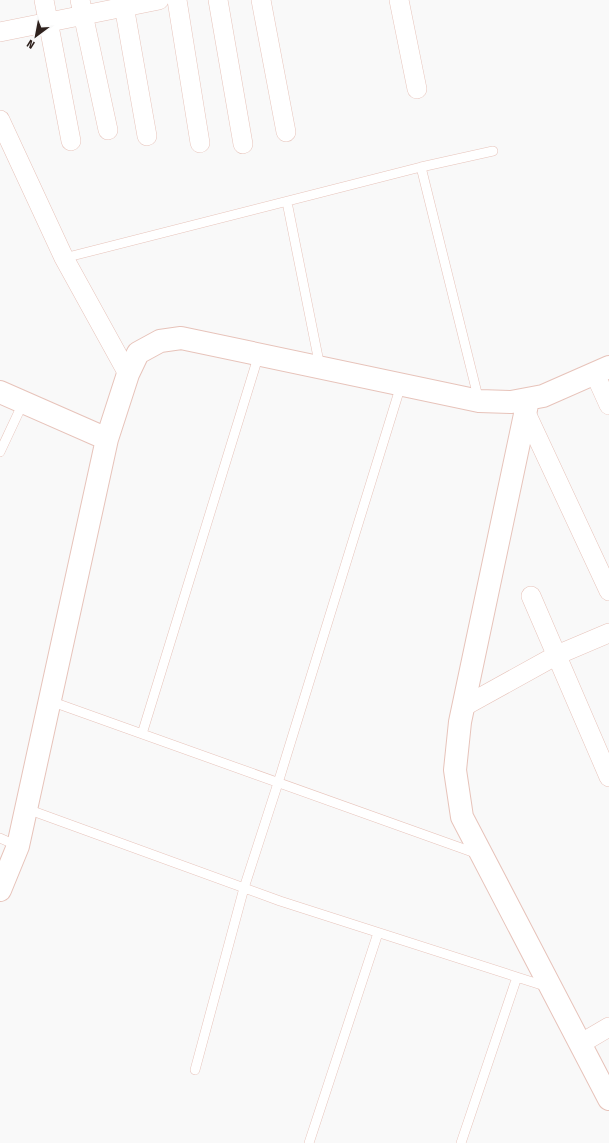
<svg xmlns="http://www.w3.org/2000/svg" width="609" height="1143" viewBox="0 0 609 1143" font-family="'Fira Sans Condensed',sans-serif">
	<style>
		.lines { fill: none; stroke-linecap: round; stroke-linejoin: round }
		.service-casing { stroke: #e7c3ba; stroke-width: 10 }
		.minor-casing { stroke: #e7c3ba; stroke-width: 20 }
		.tertiary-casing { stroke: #e7c3ba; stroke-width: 24 }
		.service { stroke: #fff; stroke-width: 9 }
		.minor { stroke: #fff; stroke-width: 19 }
		.tertiary { stroke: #fff; stroke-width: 22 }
	</style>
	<rect width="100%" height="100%" fill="#f9f9f9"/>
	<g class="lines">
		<g class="service-casing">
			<path id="service" d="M 421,167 L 479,401
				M 287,202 L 320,367
				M 64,258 L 421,167 L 493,151
				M 0,452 L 23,403
				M 50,701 L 478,854
				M 142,734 L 259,354
				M 27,809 L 280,901 L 548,987
				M 0,838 L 18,846
				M 195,1070 L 244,888 L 278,783 L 401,385
				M 309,1143 L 378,933
				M 461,1143 L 517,977"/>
		</g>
		<g class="minor-casing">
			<path id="minor" d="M 44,0 L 71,141
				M 80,0 L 108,130
				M 123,0 L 147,136
				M 177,0 L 200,143
				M 218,0 L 243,144
				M 261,0 L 286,132
				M 399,0 L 417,89
				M 0,32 L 159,0
				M 0,120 L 64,258 L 128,374
				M 595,374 L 609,405
				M 526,413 L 609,591
				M 531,596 L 609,777
				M 463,707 L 557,655 L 609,633
				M 580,1044 L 609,1027"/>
		</g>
		<g class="tertiary-casing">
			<path id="tertiary" d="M 0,392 L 107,439
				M 528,400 L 460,722 L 455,770 L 462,817 L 609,1099
				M 0,890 L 18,846 L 107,439 L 128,374 L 138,353 L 160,341 L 181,338 L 479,401 L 511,402 L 543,396 L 609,367"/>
		</g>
		<use href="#service" class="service"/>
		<use href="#minor" class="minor"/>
		<use href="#tertiary" class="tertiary"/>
	</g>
	<g transform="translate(36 36) rotate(212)" stroke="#f9f9f9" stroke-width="3" paint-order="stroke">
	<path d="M0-3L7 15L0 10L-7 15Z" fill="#2e211d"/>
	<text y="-6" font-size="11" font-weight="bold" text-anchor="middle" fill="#2e211d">N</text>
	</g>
</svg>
